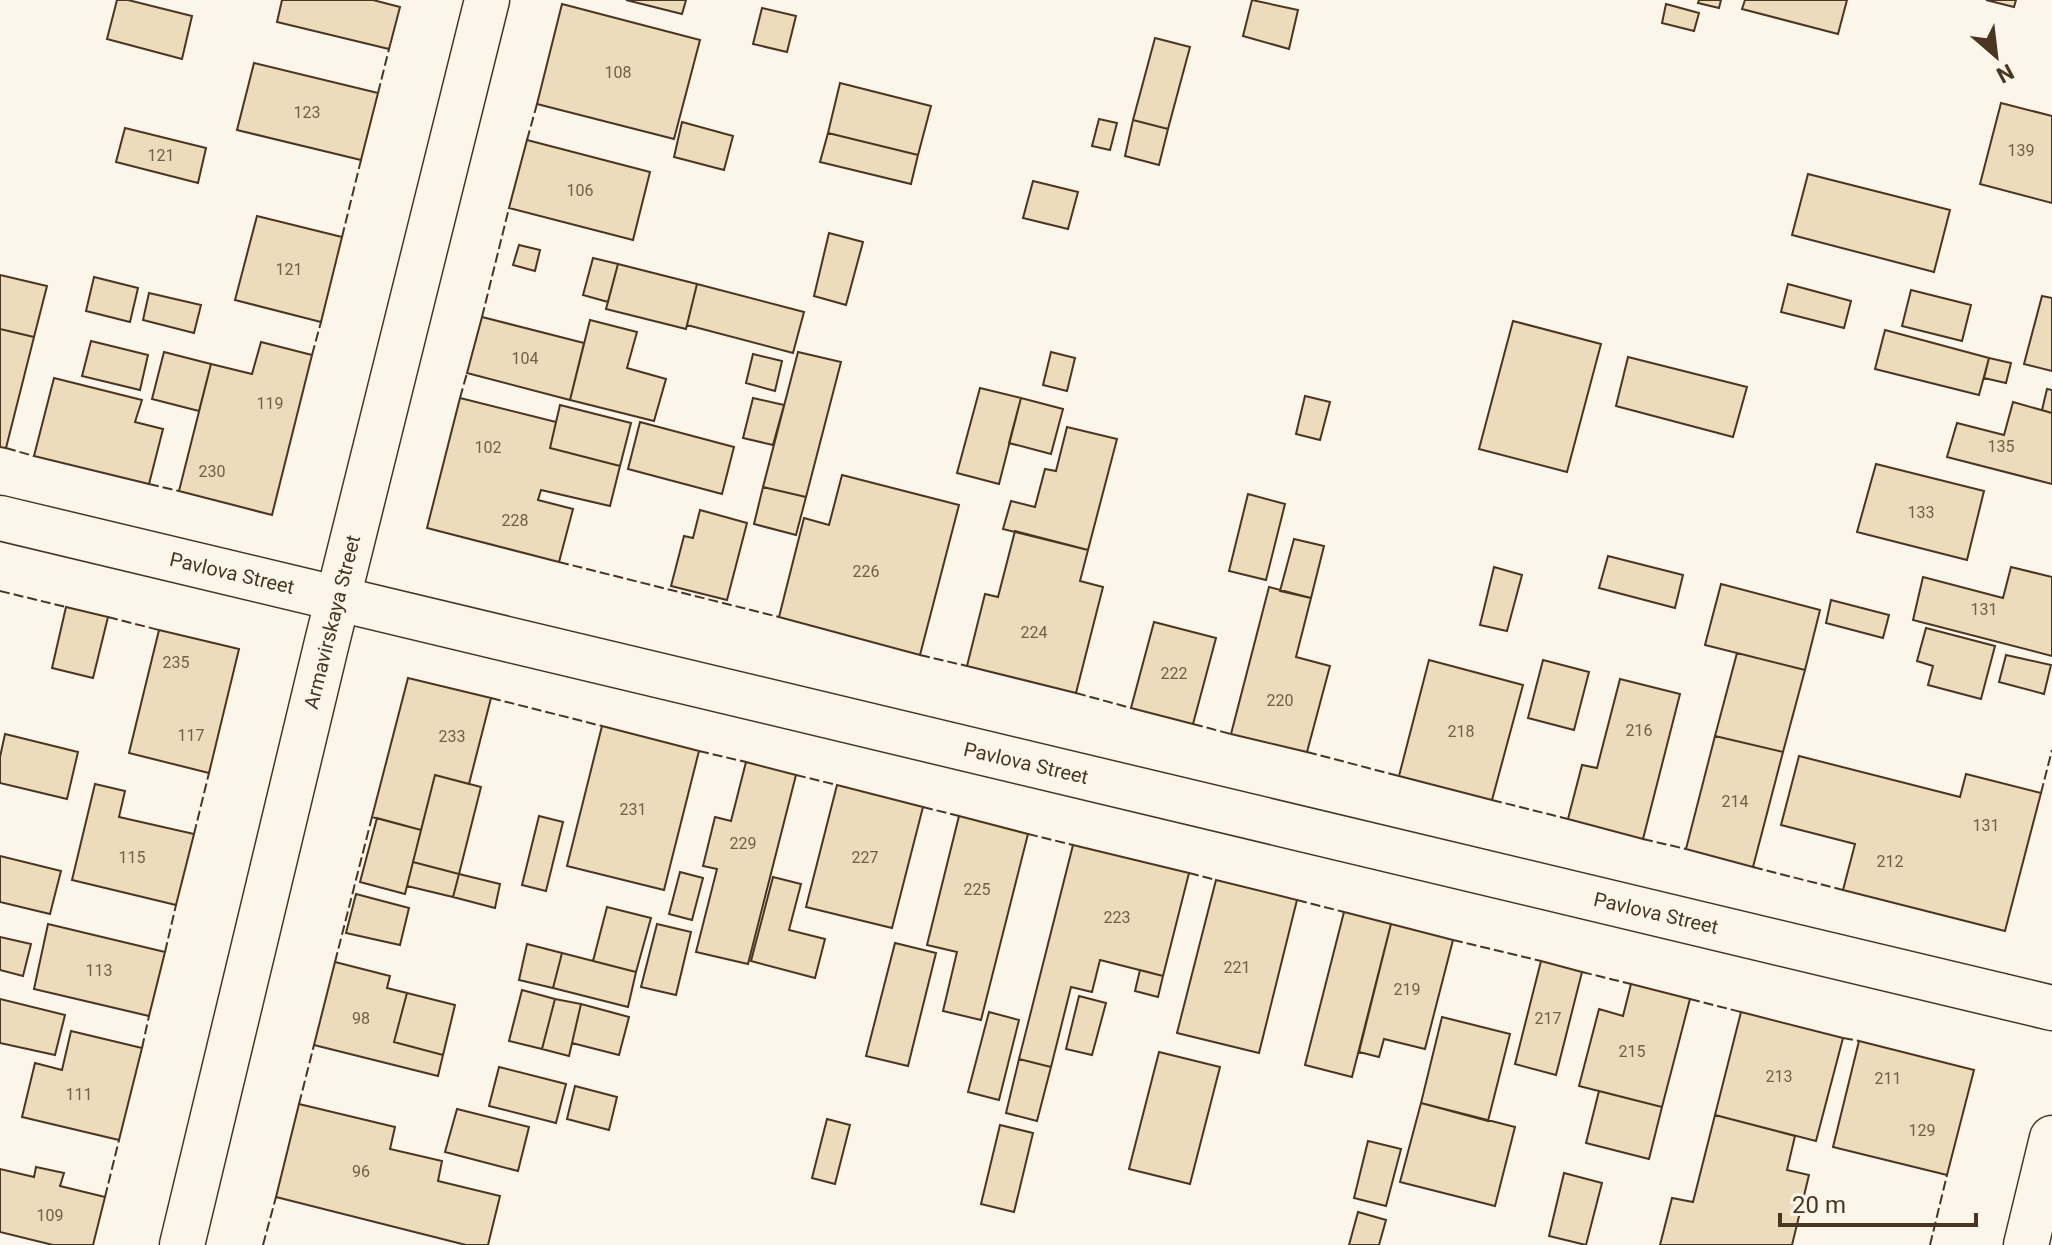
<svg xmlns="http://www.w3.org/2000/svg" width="2052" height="1245" viewBox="0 0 2052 1245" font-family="Roboto,sans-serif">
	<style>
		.building { fill: #ecdcbc; stroke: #4a3520; stroke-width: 2 }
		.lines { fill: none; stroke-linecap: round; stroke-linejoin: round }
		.street-casing { stroke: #4a3520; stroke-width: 47 }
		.secondary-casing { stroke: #4a3520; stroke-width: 47 }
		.street { stroke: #fbf6e9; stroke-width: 44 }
		.secondary { stroke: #fbf6e9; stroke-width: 44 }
		.fence { stroke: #4a3520; stroke-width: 2; stroke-dasharray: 10 4; stroke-linecap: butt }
		.labels { text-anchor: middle; stroke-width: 6; stroke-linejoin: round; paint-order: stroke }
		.number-label { font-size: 16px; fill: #725f47 }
		.street-label { font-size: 20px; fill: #4a3520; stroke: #fbf6e9 }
	</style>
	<rect width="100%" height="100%" fill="#fbf6e9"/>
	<path class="building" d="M 117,0 L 128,0 L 192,16 L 182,59 L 107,39 Z
		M 282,0 L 373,0 L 400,7 L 389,49 L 277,22 Z
		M 626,0 L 686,0 L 682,14 Z
		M 1252,0 L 1298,10 L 1289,49 L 1243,36 Z
		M 1699,0 L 1721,0 L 1719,8 L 1698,3 Z
		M 1745,0 L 1847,0 L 1838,34 L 1742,9 Z
		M 1986,0 L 2016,0 L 2014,7 Z
		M 562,4 L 700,40 L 674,139 L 537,104 Z
		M 1666,4 L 1699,13 L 1694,31 L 1662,23 Z
		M 762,8 L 796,16 L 787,52 L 753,44 Z
		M 1155,38 L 1190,47 L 1168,129 L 1133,120 Z
		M 254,63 L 378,93 L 361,160 L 237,130 Z
		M 840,83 L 931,106 L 918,155 L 828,133 Z
		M 2001,103 L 2052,116 L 2052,203 L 1980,184 Z
		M 1099,119 L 1117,123 L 1110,150 L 1092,146 Z
		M 1133,120 L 1168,129 L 1159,165 L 1125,156 Z
		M 682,122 L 733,136 L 724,170 L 674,157 Z
		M 125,128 L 206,148 L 198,183 L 116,162 Z
		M 828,133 L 918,155 L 911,184 L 820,162 Z
		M 527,140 L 650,172 L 633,240 L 509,208 Z
		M 1808,174 L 1950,210 L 1934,272 L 1792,235 Z
		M 1033,181 L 1078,192 L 1068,229 L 1023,218 Z
		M 257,216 L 342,237 L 321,322 L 235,300 Z
		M 829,233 L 863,242 L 846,305 L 814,296 Z
		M 519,245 L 540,250 L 535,271 L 513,265 Z
		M 593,258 L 618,264 L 608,302 L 583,295 Z
		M 618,264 L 697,284 L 686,329 L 606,309 Z
		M 0,275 L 47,286 L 34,337 L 0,329 Z
		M 94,277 L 138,288 L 130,322 L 86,311 Z
		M 697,284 L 804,312 L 793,353 L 687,325 Z
		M 1788,284 L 1851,301 L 1844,328 L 1781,312 Z
		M 1911,290 L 1971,305 L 1962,341 L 1902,326 Z
		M 149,293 L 201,305 L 194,333 L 143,320 Z
		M 2042,296 L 2052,298 L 2052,371 L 2024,364 Z
		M 482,317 L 584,343 L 570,400 L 467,373 Z
		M 590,320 L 637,332 L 627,368 L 666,379 L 654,421 L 570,400 Z
		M 1513,321 L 1601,344 L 1567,472 L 1479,449 Z
		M 0,329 L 34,337 L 6,448 L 0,447 Z
		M 1885,330 L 1989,358 L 1979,395 L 1875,369 Z
		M 91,341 L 148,355 L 140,390 L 82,376 Z
		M 261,342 L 312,355 L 272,515 L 179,491 L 211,364 L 252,374 Z
		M 164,352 L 211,364 L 199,411 L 152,399 Z
		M 798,352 L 841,362 L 806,497 L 763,487 Z
		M 1051,352 L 1075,358 L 1067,391 L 1043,385 Z
		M 753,354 L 782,361 L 775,391 L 746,383 Z
		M 1628,357 L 1747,387 L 1733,437 L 1616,406 Z
		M 1989,358 L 2011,363 L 2006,383 L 1984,378 Z
		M 54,378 L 142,400 L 135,422 L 163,429 L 149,484 L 34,456 Z
		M 980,388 L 1021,398 L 999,484 L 957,473 Z
		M 2047,389 L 2052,390 L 2052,413 L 2042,410 Z
		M 1305,396 L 1330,402 L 1320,440 L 1296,434 Z
		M 460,398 L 556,422 L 550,448 L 620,466 L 610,506 L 541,490 L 538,500 L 573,509 L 559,562 L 427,528 Z
		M 753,398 L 784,405 L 773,445 L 743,438 Z
		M 1021,398 L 1063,409 L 1051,454 L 1009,443 Z
		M 2013,402 L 2052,413 L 2052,484 L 1947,457 L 1957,423 L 2004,435 Z
		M 560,405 L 631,423 L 620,466 L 550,448 Z
		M 640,422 L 734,447 L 722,494 L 628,469 Z
		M 1067,427 L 1117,439 L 1088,550 L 1003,529 L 1011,501 L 1035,507 L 1045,469 L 1056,471 Z
		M 1876,464 L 1984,491 L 1967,560 L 1857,532 Z
		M 842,475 L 959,505 L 920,655 L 779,617 L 804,518 L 829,525 Z
		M 763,487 L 806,497 L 796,535 L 754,524 Z
		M 1248,494 L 1285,504 L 1266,580 L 1229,571 Z
		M 700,510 L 747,523 L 727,600 L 671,586 L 684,536 L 693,538 Z
		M 1015,531 L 1088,550 L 1080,581 L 1103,587 L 1076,693 L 967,666 L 985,594 L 998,597 Z
		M 1294,539 L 1324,546 L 1311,598 L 1280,591 Z
		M 1608,556 L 1683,575 L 1675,608 L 1599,588 Z
		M 1494,567 L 1522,575 L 1507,631 L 1480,625 Z
		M 2011,567 L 2052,577 L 2052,656 L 1913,620 L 1923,577 L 2003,598 Z
		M 1721,584 L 1820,610 L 1805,670 L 1705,645 Z
		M 1269,587 L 1311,598 L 1296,657 L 1330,666 L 1307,752 L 1231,734 Z
		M 1831,600 L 1889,615 L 1883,638 L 1826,623 Z
		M 66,607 L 108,617 L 93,678 L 52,668 Z
		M 1154,622 L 1216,638 L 1193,724 L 1131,708 Z
		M 1926,628 L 1995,646 L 1981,699 L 1928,685 L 1933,666 L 1917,661 Z
		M 159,630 L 239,649 L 209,773 L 129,753 Z
		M 1737,653 L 1805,670 L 1783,752 L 1715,736 Z
		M 2006,655 L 2051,665 L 2044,694 L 1999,682 Z
		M 1429,660 L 1523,685 L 1492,800 L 1399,776 Z
		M 1543,660 L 1589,672 L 1574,730 L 1528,718 Z
		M 408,678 L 491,698 L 469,784 L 435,775 L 421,830 L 372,817 Z
		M 1620,679 L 1680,694 L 1643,839 L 1568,819 L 1582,765 L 1597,768 Z
		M 602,726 L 699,751 L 664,890 L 567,866 Z
		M 5,734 L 78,752 L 67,799 L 0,783 L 0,757 Z
		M 1715,736 L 1783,752 L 1753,867 L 1686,849 Z
		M 1799,756 L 1960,797 L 1966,774 L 2041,793 L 2005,931 L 1843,890 L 1855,844 L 1781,825 Z
		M 746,762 L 796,775 L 748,964 L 696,952 L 717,869 L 703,866 L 715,817 L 731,821 Z
		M 435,775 L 481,787 L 459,874 L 413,862 Z
		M 95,784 L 125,791 L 119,817 L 194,834 L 176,905 L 72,880 Z
		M 837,785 L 923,807 L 892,928 L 806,907 Z
		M 539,816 L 563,822 L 546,891 L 522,885 Z
		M 959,816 L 1028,834 L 981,1020 L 943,1011 L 957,952 L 927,945 Z
		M 377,818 L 421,830 L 405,894 L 360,882 Z
		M 1073,845 L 1189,873 L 1163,976 L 1100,960 L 1092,992 L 1071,987 L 1051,1067 L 1019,1059 Z
		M 0,856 L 61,871 L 50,914 L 0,902 Z
		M 413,862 L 459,874 L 453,897 L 407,886 Z
		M 680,872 L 703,878 L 692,920 L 669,914 Z
		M 459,874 L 500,884 L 495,908 L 453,897 Z
		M 773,877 L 801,884 L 789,930 L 825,939 L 815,978 L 751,961 Z
		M 1216,880 L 1297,900 L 1259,1053 L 1177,1033 Z
		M 356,894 L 409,908 L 400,945 L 346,933 Z
		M 607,907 L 651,918 L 636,972 L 593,961 Z
		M 1344,912 L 1391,924 L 1352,1077 L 1305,1065 Z
		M 48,924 L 165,952 L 149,1016 L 34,989 Z
		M 657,924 L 691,932 L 676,995 L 641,987 Z
		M 1391,924 L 1453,940 L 1425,1049 L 1384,1039 L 1379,1057 L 1359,1052 Z
		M 0,937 L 31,944 L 23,976 L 0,970 Z
		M 895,943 L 936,953 L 908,1066 L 866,1056 Z
		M 527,944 L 562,953 L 553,988 L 519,980 Z
		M 562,953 L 636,972 L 628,1007 L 553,988 Z
		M 1541,961 L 1582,972 L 1556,1075 L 1515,1064 Z
		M 335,962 L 390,976 L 387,988 L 407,993 L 394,1042 L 443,1055 L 438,1076 L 314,1045 Z
		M 1140,970 L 1163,976 L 1158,997 L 1135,991 Z
		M 1631,984 L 1690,999 L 1662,1107 L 1579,1086 L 1599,1009 L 1623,1016 Z
		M 522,990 L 555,999 L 542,1049 L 509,1041 Z
		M 407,993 L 455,1005 L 443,1055 L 394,1042 Z
		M 1079,996 L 1106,1003 L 1092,1055 L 1066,1049 Z
		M 0,999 L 65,1015 L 55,1055 L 0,1043 Z
		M 555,999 L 581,1004 L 569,1056 L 542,1049 Z
		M 581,1004 L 629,1017 L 619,1055 L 572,1043 Z
		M 989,1012 L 1019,1020 L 999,1100 L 968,1092 Z
		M 1741,1012 L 1843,1038 L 1816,1141 L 1715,1115 Z
		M 1442,1017 L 1510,1034 L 1488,1121 L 1421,1103 Z
		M 71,1031 L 142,1048 L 119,1140 L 22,1117 L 35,1063 L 62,1070 Z
		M 1859,1041 L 1974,1070 L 1947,1175 L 1833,1147 Z
		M 1159,1052 L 1220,1067 L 1190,1184 L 1129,1169 Z
		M 1019,1059 L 1051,1067 L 1037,1121 L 1006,1113 Z
		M 499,1067 L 566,1084 L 556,1123 L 489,1106 Z
		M 575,1086 L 617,1097 L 609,1130 L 567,1119 Z
		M 1599,1091 L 1662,1107 L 1649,1159 L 1586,1143 Z
		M 1421,1103 L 1515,1127 L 1495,1206 L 1400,1182 Z
		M 299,1104 L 395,1127 L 390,1149 L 442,1161 L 438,1181 L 500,1196 L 488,1245 L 466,1245 L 276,1197 Z
		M 457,1109 L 529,1127 L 518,1171 L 445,1152 Z
		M 1715,1115 L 1795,1136 L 1787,1170 L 1809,1175 L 1792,1245 L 1660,1245 L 1672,1198 L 1693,1202 Z
		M 827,1119 L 850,1125 L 835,1184 L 812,1178 Z
		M 1000,1125 L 1033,1133 L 1014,1212 L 981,1204 Z
		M 1368,1141 L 1401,1149 L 1386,1206 L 1354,1198 Z
		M 36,1167 L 64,1173 L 60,1186 L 105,1197 L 93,1245 L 53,1245 L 0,1232 L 0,1169 L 34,1177 Z
		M 1564,1173 L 1602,1183 L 1586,1245 L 1549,1236 Z
		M 1358,1212 L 1386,1220 L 1379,1245 L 1349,1245 Z"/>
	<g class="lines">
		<g class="street-casing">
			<path id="street" d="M 0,518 L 2052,1008
				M 2026,1245 L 2052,1138"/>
		</g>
		<g class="secondary-casing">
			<path id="secondary" d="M 182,1245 L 327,642 L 487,0"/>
		</g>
		<use href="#street" class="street"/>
		<use href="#secondary" class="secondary"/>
		<path class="fence" d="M 378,93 L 389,49
			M 527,140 L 537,104
			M 342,237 L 361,160
			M 482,317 L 509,208
			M 312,355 L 321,322
			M 460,398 L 467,373
			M 6,448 L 34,456
			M 149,484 L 179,491
			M 559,562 L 779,617
			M 0,591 L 66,607
			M 108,617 L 159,630
			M 920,655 L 967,666
			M 1076,693 L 1131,708
			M 491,698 L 602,726
			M 1193,724 L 1231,734
			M 699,751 L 746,762
			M 1307,752 L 1399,776
			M 796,775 L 837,785
			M 2041,793 L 2052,750
			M 1492,800 L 1568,819
			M 923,807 L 959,816
			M 194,834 L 209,773
			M 1028,834 L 1073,845
			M 1643,839 L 1686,849
			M 1753,867 L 1843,890
			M 1189,873 L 1216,880
			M 1297,900 L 1344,912
			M 1453,940 L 1541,961
			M 165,952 L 176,905
			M 335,962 L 372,817
			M 1582,972 L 1631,984
			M 1690,999 L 1741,1012
			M 1843,1038 L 1859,1041
			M 142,1048 L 149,1016
			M 299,1104 L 314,1045
			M 105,1197 L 119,1140
			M 263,1245 L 276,1197
			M 1930,1245 L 1947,1175"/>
	</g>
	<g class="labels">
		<g class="number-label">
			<text x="618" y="78">108</text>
			<text x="307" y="118">123</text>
			<text x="2021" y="156">139</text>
			<text x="161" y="161">121</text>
			<text x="580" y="196">106</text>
			<text x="289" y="275">121</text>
			<text x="525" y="364">104</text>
			<text x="270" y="409">119</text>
			<text x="2001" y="452">135</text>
			<text x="488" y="453">102</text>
			<text x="212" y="477">230</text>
			<text x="1921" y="518">133</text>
			<text x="515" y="526">228</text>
			<text x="866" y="577">226</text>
			<text x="1984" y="615">131</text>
			<text x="1034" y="638">224</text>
			<text x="176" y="668">235</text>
			<text x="1174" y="679">222</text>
			<text x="1280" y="706">220</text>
			<text x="1639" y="736">216</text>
			<text x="1461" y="737">218</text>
			<text x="191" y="741">117</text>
			<text x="452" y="742">233</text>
			<text x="1735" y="807">214</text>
			<text x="633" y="815">231</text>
			<text x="1986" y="831">131</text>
			<text x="743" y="849">229</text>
			<text x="132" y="863">115</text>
			<text x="865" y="863">227</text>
			<text x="1890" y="867">212</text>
			<text x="977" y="895">225</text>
			<text x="1117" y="923">223</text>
			<text x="1237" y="973">221</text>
			<text x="99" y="976">113</text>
			<text x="1407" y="995">219</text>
			<text x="361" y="1024">98</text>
			<text x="1548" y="1024">217</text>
			<text x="1632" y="1057">215</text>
			<text x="1779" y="1082">213</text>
			<text x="1888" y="1084">211</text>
			<text x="79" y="1100">111</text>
			<text x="1922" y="1136">129</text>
			<text x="361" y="1177">96</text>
			<text x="50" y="1221">109</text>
		</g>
		<g class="street-label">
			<text transform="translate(232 573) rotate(13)" y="7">Pavlova Street</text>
			<text transform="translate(332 622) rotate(-76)" y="7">Armavirskaya Street</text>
			<text transform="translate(1026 763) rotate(13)" y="7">Pavlova Street</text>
			<text transform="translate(1656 913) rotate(13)" y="7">Pavlova Street</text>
		</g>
	</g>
	<g transform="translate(1996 56) rotate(152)" stroke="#fbf6e9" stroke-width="6" paint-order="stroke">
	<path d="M0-6L14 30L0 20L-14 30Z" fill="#4a3520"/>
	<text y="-12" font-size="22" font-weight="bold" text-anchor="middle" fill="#4a3520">N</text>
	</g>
	<path d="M1780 1213v12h196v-12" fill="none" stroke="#4a3520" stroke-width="4"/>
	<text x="1792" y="1213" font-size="24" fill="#4a3520" stroke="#fbf6e9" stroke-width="6" paint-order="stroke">20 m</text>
</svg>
